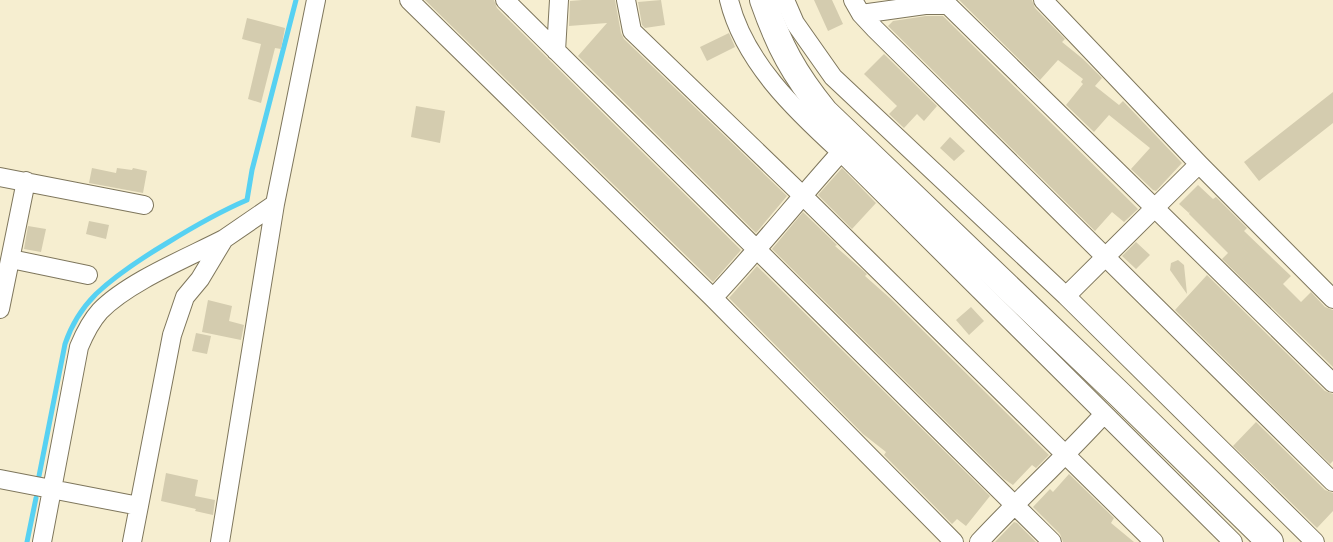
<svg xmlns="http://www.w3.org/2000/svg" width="1333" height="542" viewBox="0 0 1333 542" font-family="Helvetica,sans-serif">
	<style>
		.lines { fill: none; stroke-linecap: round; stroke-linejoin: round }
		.stream { stroke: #57d1f2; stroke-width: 5 }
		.building { fill: #d4ccaf }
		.street-casing { stroke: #7e765c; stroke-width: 20 }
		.secondary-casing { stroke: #7e765c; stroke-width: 28 }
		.street { stroke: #fff; stroke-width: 18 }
		.secondary { stroke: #fff; stroke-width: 26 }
	</style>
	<rect width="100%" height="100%" fill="#f6eed0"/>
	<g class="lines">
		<path class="stream" d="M 39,476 L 65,344 C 71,326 82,308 96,294 C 117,274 142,258 167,243 C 193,227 219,212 247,200 L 252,170 L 296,0
			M 27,542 L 36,498"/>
	</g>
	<path class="building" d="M 425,0 L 494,0 L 497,8 L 741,250 L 713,282 Z
		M 582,0 L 615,0 L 621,33 L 624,39 L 787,196 L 756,233 L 578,56 L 607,23 L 569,26 L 570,1 Z
		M 661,0 L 665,25 L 645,28 L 642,25 L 638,2 Z
		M 814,0 L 832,0 L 843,24 L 828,31 Z
		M 959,0 L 1032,0 L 1035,8 L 1065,39 L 1062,42 L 1083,59 L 1102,78 L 1095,86 L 1119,105 L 1123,101 L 1182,163 L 1156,191 L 1153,190 L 1131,169 L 1150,148 L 1109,115 L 1094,132 L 1066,105 L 1083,84 L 1081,82 L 1083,79 L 1058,60 L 1040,80 Z
		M 926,16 L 943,16 L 1138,209 L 1124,222 L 1112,212 L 1095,231 L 888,26 L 893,21 Z
		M 247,18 L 285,28 L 281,49 L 275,48 L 261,103 L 248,99 L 261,44 L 242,39 Z
		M 729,33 L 735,47 L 707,61 L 700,47 Z
		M 884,54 L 937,106 L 924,121 L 917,114 L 904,128 L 889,114 L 897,106 L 864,74 Z
		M 1333,92 L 1333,123 L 1259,181 L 1244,162 Z
		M 416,106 L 445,111 L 440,143 L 411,137 Z
		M 950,137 L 965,151 L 954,161 L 940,148 Z
		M 92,168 L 116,173 L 117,168 L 132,170 L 133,168 L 147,171 L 143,193 L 89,183 Z
		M 842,168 L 876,203 L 852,229 L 818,195 Z
		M 1198,185 L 1213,199 L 1216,197 L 1247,228 L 1244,231 L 1291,276 L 1283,284 L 1301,302 L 1311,292 L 1325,307 L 1333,310 L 1333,367 L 1222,259 L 1228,253 L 1189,214 L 1190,211 L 1189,213 L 1179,204 Z
		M 803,212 L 837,245 L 835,246 L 867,274 L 865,276 L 891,299 L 1049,455 L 1036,468 L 1032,465 L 1013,485 L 1004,479 L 772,249 Z
		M 89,221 L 109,225 L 106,239 L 86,234 Z
		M 28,226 L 46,229 L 41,252 L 24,249 Z
		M 1136,242 L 1150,255 L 1136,269 L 1122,256 Z
		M 1178,260 L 1184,265 L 1187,294 L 1170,270 L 1171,263 Z
		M 757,266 L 990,496 L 966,526 L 957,519 L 952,524 L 884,455 L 886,452 L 863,434 L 729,298 Z
		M 1207,275 L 1325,391 L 1333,394 L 1333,461 L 1330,464 L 1175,310 Z
		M 208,300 L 232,306 L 229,321 L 244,325 L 241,340 L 202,332 Z
		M 971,307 L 984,321 L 969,335 L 956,320 Z
		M 196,333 L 211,336 L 207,354 L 192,351 Z
		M 1256,422 L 1325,490 L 1333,493 L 1333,511 L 1317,528 L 1233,446 Z
		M 166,473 L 198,480 L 195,496 L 215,500 L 213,515 L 195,511 L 196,509 L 161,501 Z
		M 1069,474 L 1114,518 L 1111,523 L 1134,542 L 1063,542 L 1060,534 L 1033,507 L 1050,489 L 1053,492 Z
		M 1014,522 L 1017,523 L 1036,542 L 995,542 Z"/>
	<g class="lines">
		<g class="street-casing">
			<path id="street" d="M 409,0 L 713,298 L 954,542
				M 505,0 L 1052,542
				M 626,0 L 632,31 L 802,195 L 1154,542
				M 729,0 C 744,62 796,111 841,152 L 1233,542
				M 785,0 L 795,23 L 833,77 L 1066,296 L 1315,542
				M 853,0 L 861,14 L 875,29 L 1333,482
				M 1043,0 L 1199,164 L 1333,299
				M 861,14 L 925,5 L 948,5 L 1333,383
				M 556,51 L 559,0
				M 0,177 L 144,205
				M 11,259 L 88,275
				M 1066,296 L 1199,164
				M 713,298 C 758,250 798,200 841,152
				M 0,309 L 26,181
				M 0,479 L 139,506
				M 42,542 L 79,347 C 84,335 91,321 100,311 C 128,282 187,258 224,239
				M 132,542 L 172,335 L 185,297 L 200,279 L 224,239 L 275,204 L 316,0
				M 220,542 L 275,204
				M 979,542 C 1020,498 1064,458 1104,414"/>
		</g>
		<g class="secondary-casing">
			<path id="secondary" d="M 763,0 C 779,46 794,74 825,112 L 1119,394 L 1270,542"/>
		</g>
		<use href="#street" class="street"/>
		<use href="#secondary" class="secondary"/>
	</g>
</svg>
